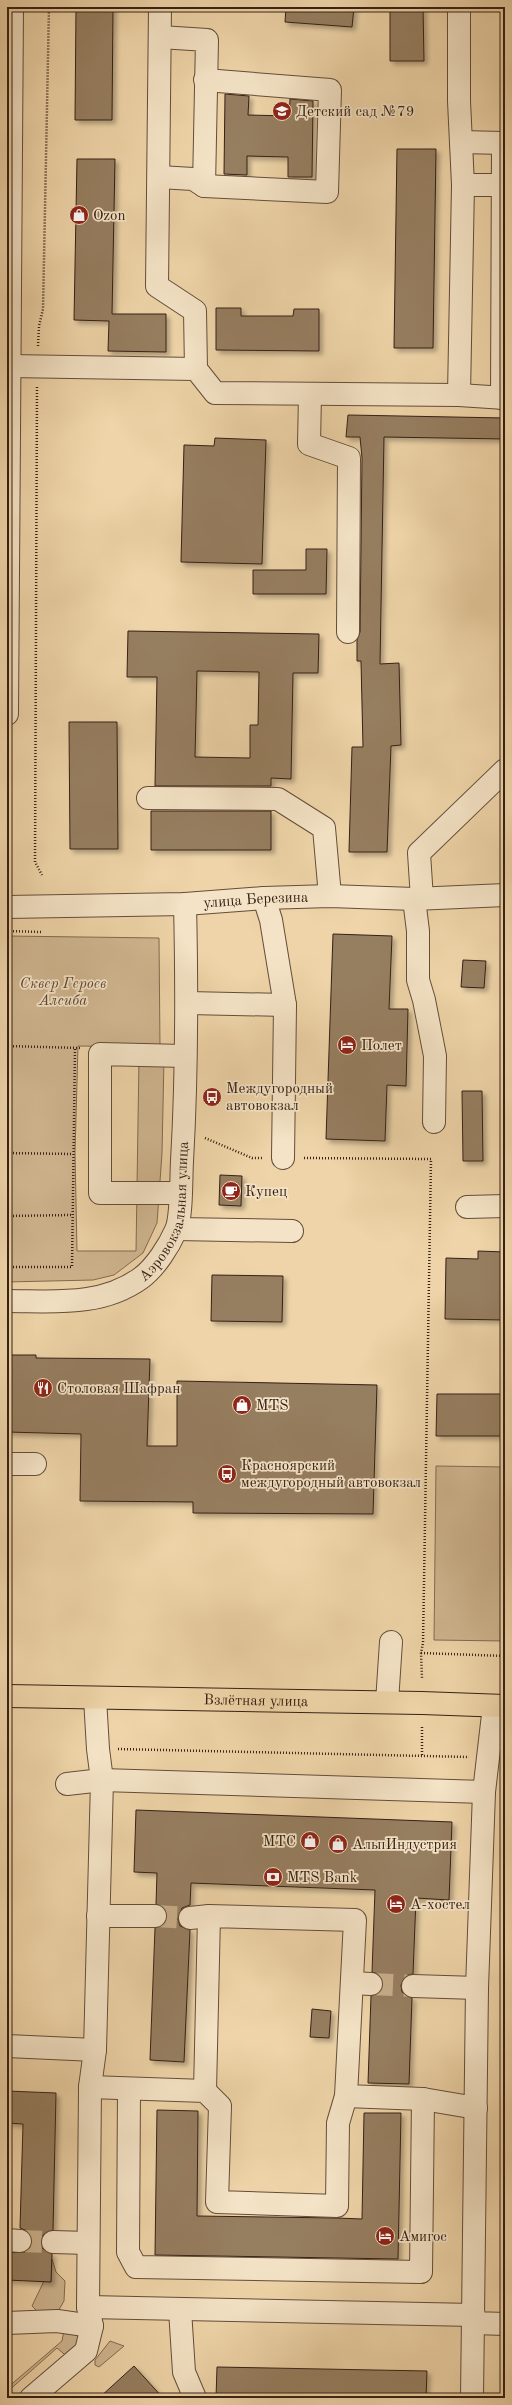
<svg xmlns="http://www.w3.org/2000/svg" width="512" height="2405" viewBox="0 0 512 2405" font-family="'Old Standard TT',serif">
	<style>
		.green { fill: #cfb58f; stroke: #826a52 }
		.building { fill: #967e61; stroke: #362015; fill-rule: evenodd; filter: url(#shadow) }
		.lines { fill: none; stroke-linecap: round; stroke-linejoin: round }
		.minor-tunnel { stroke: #c9b08b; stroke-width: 22; stroke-dasharray: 22 11; stroke-linecap: butt }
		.minor-casing { stroke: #644d3a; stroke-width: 24 }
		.major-casing { stroke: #362015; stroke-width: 24 }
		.path { stroke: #362015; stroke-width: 2.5; stroke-dasharray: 1 2; stroke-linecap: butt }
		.minor { stroke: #f4e3c6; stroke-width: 22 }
		.major { stroke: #eed4a8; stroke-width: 22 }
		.labels { text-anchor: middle; stroke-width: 3.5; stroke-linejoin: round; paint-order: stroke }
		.poi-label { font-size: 15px; fill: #362015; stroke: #f4e3c6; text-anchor: start }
		.street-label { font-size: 15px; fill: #362015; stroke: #f4e3c6 }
		.park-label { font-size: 15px; font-style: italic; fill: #5c4534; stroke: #f4e3c6 }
	</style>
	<defs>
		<filter id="shadow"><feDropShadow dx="3.5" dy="3.5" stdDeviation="2" flood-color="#0004"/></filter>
	</defs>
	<rect width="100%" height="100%" fill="#eed4a8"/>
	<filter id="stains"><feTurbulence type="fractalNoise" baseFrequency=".005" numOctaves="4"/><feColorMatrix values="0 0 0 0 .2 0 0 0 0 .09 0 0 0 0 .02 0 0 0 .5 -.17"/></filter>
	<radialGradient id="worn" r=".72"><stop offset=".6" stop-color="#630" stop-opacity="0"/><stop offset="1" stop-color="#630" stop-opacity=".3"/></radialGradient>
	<path class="green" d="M 7,936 L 159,938 L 160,1047 L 78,1046 L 75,1153 L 77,1251 L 136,1251 L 139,1058 L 164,1059 L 162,1153 L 157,1223 L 143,1253 L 114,1275 L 93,1280 L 7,1282 Z
		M 436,1466 L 505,1467 L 505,1641 L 434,1640 Z
		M 52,2259 L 56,2272 L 65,2281 L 64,2301 L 57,2313 L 39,2313 L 32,2306 L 44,2281 L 51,2281 Z
		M 64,2330 L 78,2335 L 77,2356 L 70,2359 L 57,2348 L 7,2392 L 7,2388 L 62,2341 Z
		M 110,2341 L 124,2346 L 99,2367 L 95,2365 L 95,2360 Z"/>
	<path class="building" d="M 76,7 L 113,7 L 112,120 L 75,120 Z
		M 286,7 L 354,7 L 352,27 L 285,22 Z
		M 390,7 L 423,7 L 424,61 L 390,61 Z
		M 225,94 L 249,96 L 248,115 L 289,116 L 290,99 L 313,101 L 312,177 L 288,177 L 288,157 L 247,156 L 247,175 L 224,174 Z
		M 397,149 L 436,149 L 433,348 L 394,348 Z
		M 77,159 L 115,159 L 112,314 L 166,314 L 166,352 L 108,351 L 109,321 L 74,320 Z
		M 216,308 L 241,308 L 241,316 L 293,316 L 294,309 L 319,309 L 319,351 L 216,350 Z
		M 348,415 L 505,418 L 505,439 L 384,437 L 380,664 L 399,663 L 401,745 L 391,746 L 387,852 L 349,852 L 352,747 L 363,747 L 361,661 L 357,661 L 357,640 L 360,632 L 362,458 L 360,437 L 346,437 Z
		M 215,438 L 266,440 L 262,564 L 181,562 L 184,445 L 214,446 Z
		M 306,549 L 327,549 L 326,594 L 253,594 L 253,570 L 306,570 Z
		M 128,631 L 319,634 L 318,673 L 293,673 L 291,779 L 271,778 L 271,786 L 155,786 L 157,677 L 127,677 ZM 197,671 L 259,672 L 258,725 L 250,725 L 250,758 L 195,757 Z
		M 69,722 L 117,722 L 118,849 L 70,849 Z
		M 151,811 L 271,811 L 271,850 L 151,850 Z
		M 333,934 L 392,936 L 389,1009 L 408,1009 L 406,1086 L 387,1085 L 385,1141 L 326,1139 Z
		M 463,960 L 486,961 L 484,988 L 461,987 Z
		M 462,1091 L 482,1091 L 483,1161 L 463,1161 Z
		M 220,1175 L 242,1176 L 241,1206 L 219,1205 Z
		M 478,1251 L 505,1252 L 505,1320 L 445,1319 L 446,1258 L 478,1259 Z
		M 212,1275 L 283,1276 L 282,1322 L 211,1321 Z
		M 7,1355 L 36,1355 L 36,1358 L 150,1359 L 147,1446 L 177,1446 L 177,1381 L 377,1385 L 373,1514 L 193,1513 L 193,1502 L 80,1501 L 81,1434 L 7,1432 Z
		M 437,1394 L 505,1394 L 505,1436 L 436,1436 Z
		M 136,1810 L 452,1822 L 449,1900 L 416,1898 L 413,1974 L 407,1975 L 401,1985 L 402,1992 L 412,1998 L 409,2084 L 368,2083 L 371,1996 L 381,1991 L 383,1984 L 378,1974 L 372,1972 L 375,1890 L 191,1883 L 190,1905 L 182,1908 L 178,1919 L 180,1926 L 190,1930 L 184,2062 L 150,2060 L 155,1928 L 166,1923 L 167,1916 L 166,1909 L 156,1904 L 157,1873 L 134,1872 Z
		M 312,2009 L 331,2011 L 329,2038 L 310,2037 Z
		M 7,2091 L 56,2093 L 53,2230 L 43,2235 L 41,2242 L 42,2248 L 52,2254 L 51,2282 L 7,2280 L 7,2253 L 25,2252 L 30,2248 L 32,2242 L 27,2231 L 20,2228 L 23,2124 L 7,2123 Z
		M 157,2110 L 198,2111 L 197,2216 L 337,2218 L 362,2219 L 364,2113 L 401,2113 L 398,2259 L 155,2255 Z
		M 134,2366 L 163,2398 L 99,2398 Z
		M 217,2367 L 427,2371 L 426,2398 L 216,2398 Z"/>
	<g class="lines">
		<path class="minor-tunnel" d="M 155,1916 L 190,1918
			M 371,1984 L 413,1986
			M 20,2241 L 53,2242"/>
		<g class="minor-casing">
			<g id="minor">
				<path d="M 160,7 L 157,286 L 195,311 L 196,369"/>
				<path d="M 459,7 L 459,101 L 463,185 L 459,395"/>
				<path d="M 461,142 L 503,143 L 502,398"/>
				<path d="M 159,177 L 193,179 L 204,186 L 207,40 L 160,37"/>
				<path d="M 463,185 L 503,185"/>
				<path d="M 204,186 L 327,192 L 330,90 L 205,80"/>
				<path d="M 9,366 L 196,369 L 215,393 L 459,395 L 505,398"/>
				<path d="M 310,395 L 309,444 L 349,458 L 348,632"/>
				<path d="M 7,714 L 12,7"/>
				<path d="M 148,798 L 278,799 L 324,828 L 330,896"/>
				<path d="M 264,898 L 271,920 L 285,1005 L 283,1158"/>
				<path d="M 414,899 L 418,931 L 418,980 L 424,1000 L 435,1056 L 434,1122"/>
				<path d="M 422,899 L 419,853 L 505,770"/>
				<path id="s1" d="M 7,907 L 185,904 L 264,898 L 330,896 L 414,899 L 505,895"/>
				<path d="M 188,1003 L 285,1005"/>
				<path d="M 180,1193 L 100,1193 L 100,1054 L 185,1056"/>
				<path d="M 467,1207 L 505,1206"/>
				<path d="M 177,1229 L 292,1231"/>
				<path id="s2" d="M 7,1301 C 53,1301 101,1307 141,1278 C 155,1268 169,1246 176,1230 C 182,1217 181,1177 182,1161 C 187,1075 187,990 185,904"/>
				<path d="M 7,1464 L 35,1464"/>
				<path d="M 387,1702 L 391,1642"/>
				<path d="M 67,1784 L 102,1780 L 484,1792"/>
				<path d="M 98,1916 L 155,1916"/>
				<path d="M 190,1918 L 209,1916"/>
				<path d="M 352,1983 L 371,1984"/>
				<path d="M 413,1986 L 477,1988"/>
				<path d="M 7,2046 L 95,2050"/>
				<path d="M 90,2087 L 205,2091 L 220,2106 L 217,2202 L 337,2206 L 338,2123 L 346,2096"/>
				<path d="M 129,2090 L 128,2252 L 136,2267 L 421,2272 L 423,2099"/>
				<path d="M 205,2091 L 209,1916 L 355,1920 L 346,2096 L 423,2099 L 476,2108"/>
				<path d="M 7,2240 L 20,2241"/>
				<path d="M 53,2242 L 88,2243"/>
				<path d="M 88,2307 L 474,2315 L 474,2323 L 505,2324"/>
				<path d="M 180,2310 L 184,2372 L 195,2398"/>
				<path d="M 7,2323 L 57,2321 L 92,2326"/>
				<path d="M 31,2398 L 86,2351 L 92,2326 L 88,2307 L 90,2087 L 95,2050 L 102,1780 L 98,1749 L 95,1698"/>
				<path d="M 472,2398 L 477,1988 L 484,1792 L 494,1706"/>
			</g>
		</g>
		<g class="major-casing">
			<g id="major">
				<path id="s3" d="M 7,1696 L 422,1703 L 505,1706"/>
			</g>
		</g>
		<path class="path" d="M 38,346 L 39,326 L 43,309 L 49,7
			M 37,387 L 35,862 L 42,875
			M 7,931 L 41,932
			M 7,1046 L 80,1048
			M 205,1138 L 252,1158 L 263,1158
			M 7,1153 L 73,1154
			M 304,1158 L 431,1159 L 423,1643 L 421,1653 L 422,1678
			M 7,1216 L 72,1215
			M 7,1267 L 72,1267 L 75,1048
			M 421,1653 L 505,1656
			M 118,1749 L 469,1757
			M 422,1755 L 422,1726"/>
		<use href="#minor" class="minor"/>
		<use href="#major" class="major"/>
	</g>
	<defs>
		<g id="school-disc" transform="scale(1)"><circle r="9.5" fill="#8f2418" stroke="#f4e3c6"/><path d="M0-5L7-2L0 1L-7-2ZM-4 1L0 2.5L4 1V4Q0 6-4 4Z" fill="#fff"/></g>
		<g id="shop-disc" transform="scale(1)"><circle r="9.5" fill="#8f2418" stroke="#f4e3c6"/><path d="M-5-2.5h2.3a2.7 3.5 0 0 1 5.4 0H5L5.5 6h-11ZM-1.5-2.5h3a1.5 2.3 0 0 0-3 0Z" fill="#fff"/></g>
		<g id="hotel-disc" transform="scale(1)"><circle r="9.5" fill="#8f2418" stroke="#f4e3c6"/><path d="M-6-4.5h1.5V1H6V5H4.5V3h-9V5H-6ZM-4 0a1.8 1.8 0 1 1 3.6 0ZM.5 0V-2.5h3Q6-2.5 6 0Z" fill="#fff"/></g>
		<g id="bus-disc" transform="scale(1)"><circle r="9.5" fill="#8f2418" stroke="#f4e3c6"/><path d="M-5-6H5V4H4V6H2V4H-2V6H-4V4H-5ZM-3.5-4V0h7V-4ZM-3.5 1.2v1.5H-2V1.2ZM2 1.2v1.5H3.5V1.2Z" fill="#fff"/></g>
		<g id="cafe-disc" transform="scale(1)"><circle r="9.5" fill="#8f2418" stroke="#f4e3c6"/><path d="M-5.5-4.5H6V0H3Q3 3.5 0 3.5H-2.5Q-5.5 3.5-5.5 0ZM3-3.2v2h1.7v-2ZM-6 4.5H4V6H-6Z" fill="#fff"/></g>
		<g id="restaurant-disc" transform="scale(1)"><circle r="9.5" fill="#8f2418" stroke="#f4e3c6"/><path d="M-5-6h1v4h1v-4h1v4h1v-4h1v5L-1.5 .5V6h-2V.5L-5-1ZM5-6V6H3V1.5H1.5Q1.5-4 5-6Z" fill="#fff"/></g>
		<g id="bank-disc" transform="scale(1)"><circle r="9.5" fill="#8f2418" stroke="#f4e3c6"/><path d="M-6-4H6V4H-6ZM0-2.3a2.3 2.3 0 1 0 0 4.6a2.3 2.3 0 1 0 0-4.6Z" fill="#fff"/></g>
	</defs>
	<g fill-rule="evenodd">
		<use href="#school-disc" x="282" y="111"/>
		<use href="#shop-disc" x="79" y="215"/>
		<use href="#hotel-disc" x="347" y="1045"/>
		<use href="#bus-disc" x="212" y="1097"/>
		<use href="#cafe-disc" x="231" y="1191"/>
		<use href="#restaurant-disc" x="43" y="1388"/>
		<use href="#shop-disc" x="242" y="1405"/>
		<use href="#bus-disc" x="227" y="1474"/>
		<use href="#shop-disc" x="310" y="1841"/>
		<use href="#shop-disc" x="338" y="1844"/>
		<use href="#bank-disc" x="273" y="1877"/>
		<use href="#hotel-disc" x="396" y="1904"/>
		<use href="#hotel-disc" x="385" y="2236"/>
	</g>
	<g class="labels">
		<g class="poi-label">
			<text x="296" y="116">Детский сад №79</text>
			<text x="93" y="220">Ozon</text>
			<text x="361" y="1050">Полет</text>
			<text x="226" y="1093">Междугородный<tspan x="226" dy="17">автовокзал</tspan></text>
			<text x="245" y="1196">Купец</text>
			<text x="57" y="1393">Столовая Шафран</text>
			<text x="256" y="1410">MTS</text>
			<text x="241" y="1470">Красноярский<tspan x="241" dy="17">междугородный автовокзал</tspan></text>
			<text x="296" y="1846" text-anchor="end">МТС</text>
			<text x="352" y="1849">АльпИндустрия</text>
			<text x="287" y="1882">MTS Bank</text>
			<text x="410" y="1909">А-хостел</text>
			<text x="399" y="2241">Амигос</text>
		</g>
		<g class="street-label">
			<text dy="5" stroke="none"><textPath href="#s1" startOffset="249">улица Березина</textPath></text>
			<text dy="5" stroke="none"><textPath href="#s2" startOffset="213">Аэровокзальная улица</textPath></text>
			<text dy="5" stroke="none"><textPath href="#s3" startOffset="249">Взлётная улица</textPath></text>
		</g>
		<g class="park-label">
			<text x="63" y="988">Сквер Героев<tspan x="63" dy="17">Алсиба</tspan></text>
		</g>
	</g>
	<rect width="512" height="2405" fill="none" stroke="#eed4a8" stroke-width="24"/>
	<rect x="8" y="8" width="496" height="2389" fill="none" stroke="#362015" stroke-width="2"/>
	<rect x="12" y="12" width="488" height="2381" fill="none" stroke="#362015"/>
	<rect width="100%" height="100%" filter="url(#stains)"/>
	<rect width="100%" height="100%" fill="url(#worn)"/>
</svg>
